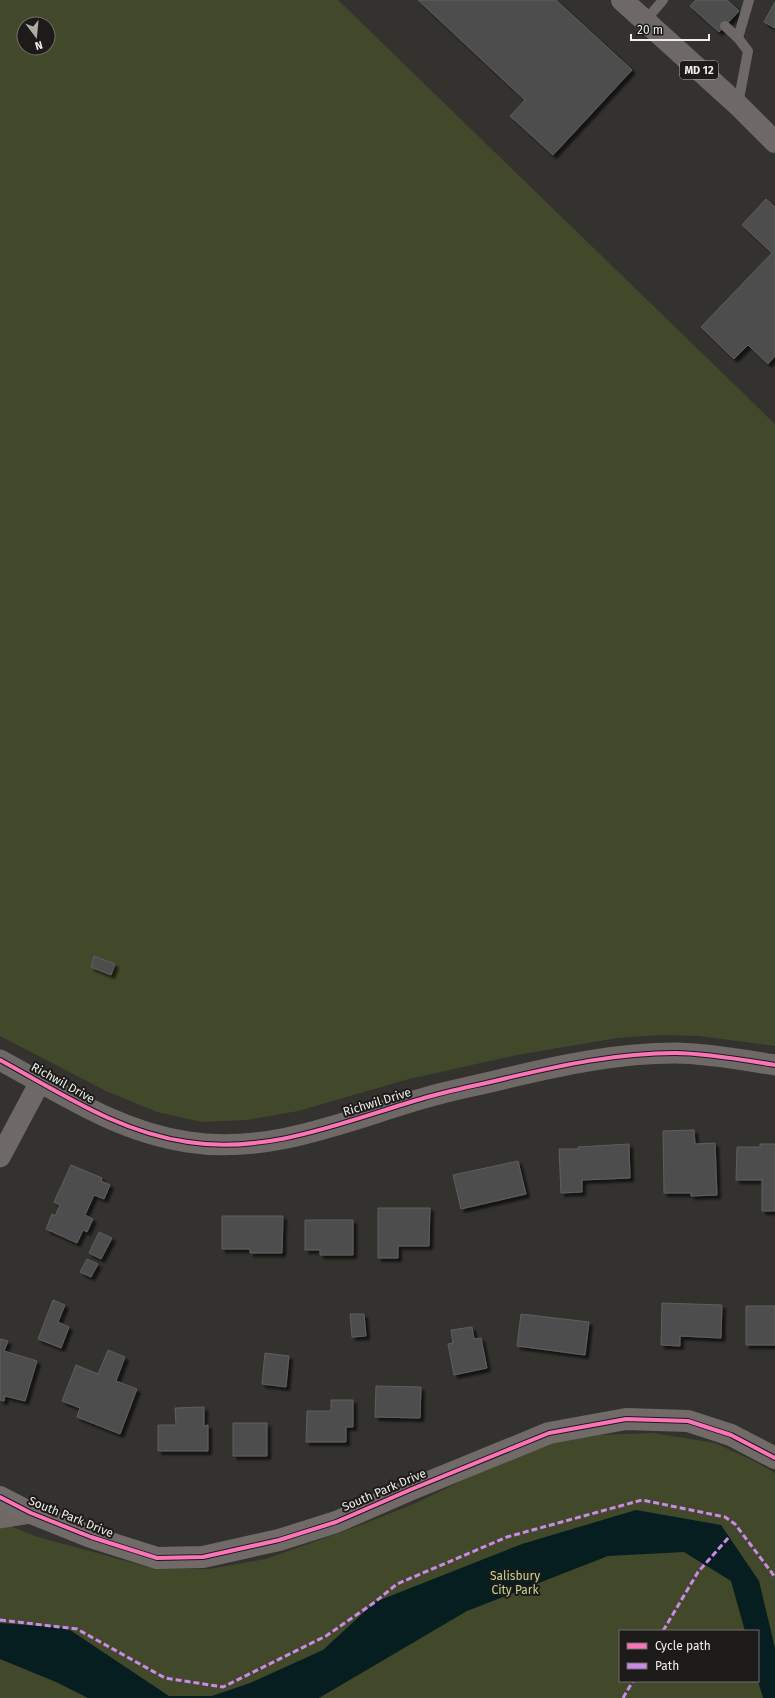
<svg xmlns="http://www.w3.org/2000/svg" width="775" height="1698" viewBox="0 0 775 1698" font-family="'Fira Sans',sans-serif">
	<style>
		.green { fill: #42482a; fill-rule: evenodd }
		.water { fill: #061e20 }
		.building { fill: #4e4e4d; stroke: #5e5e5e; filter: url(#shadow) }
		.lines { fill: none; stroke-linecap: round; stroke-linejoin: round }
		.lane { stroke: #6e6966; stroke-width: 10 }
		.street { stroke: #6e6966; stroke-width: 21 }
		.secondary { stroke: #706a68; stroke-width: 22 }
		.primary { stroke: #6e6966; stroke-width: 22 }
		.quiet { stroke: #ca8be6; stroke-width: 3; stroke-dasharray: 6 3; stroke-linecap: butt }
		.cycleway-casing { stroke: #1c1b19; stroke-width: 6 }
		.cycleway { stroke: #fb73b8; stroke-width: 4 }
		.labels { text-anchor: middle; stroke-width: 4; stroke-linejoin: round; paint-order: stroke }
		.shield { fill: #1c1b19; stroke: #afafab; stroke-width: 1 }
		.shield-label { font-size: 11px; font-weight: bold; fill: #eeeeea }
		.street-label { font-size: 12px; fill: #eeeeea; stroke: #1c1b19 }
		.park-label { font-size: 12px; fill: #c5d493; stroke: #1c1b19 }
	</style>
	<defs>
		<filter id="shadow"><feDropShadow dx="3.5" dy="3.5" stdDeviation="1" flood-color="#0009"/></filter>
	</defs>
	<rect width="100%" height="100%" fill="#33322f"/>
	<path class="green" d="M 0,0 L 338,0 L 775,424 L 775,1046 L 699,1036 L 661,1035 L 617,1038 L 517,1055 L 409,1079 L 298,1111 L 247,1120 L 202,1122 L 157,1112 L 106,1091 L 0,1036 ZM 24,24 L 48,24 L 48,48 L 24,48 Z
		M 653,1433 L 715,1443 L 754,1461 L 775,1473 L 775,1698 L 0,1698 L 0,1522 L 38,1537 L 152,1568 L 209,1569 L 266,1559 L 361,1525 L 416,1503 L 494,1465 L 556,1440 L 598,1435 ZM 620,1631 L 758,1631 L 758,1681 L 620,1681 Z"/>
	<path class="water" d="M 636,1510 L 721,1525 L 759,1581 L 775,1648 L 775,1698 L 763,1698 L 758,1681 L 758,1631 L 745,1631 L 731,1581 L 684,1552 L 608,1556 L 467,1611 L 319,1698 L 88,1698 L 56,1682 L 0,1659 L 0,1623 L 67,1628 L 169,1696 L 212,1696 L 250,1683 L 323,1650 L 375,1602 L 522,1544 Z"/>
	<path class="building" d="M 418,0 L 556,0 L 632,70 L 553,155 L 510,116 L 525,100 Z
		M 696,0 L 727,0 L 739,11 L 719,32 L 690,6 Z
		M 775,2 L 775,28 L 764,22 Z
		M 766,199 L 775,207 L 775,356 L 768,364 L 748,345 L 734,359 L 701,327 L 772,253 L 742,225 Z
		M 94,956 L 115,964 L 111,975 L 91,967 Z
		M 694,1130 L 695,1144 L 715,1143 L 717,1195 L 691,1196 L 691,1193 L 664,1193 L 663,1131 Z
		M 629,1144 L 630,1178 L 582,1180 L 582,1192 L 561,1193 L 559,1149 L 578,1149 L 578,1147 Z
		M 760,1144 L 775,1144 L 775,1211 L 762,1211 L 762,1180 L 736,1180 L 737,1147 L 760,1147 Z
		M 518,1161 L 526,1194 L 461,1209 L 453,1175 Z
		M 71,1165 L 102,1178 L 101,1181 L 110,1185 L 104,1199 L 94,1195 L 85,1215 L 93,1219 L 87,1232 L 83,1230 L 77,1243 L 46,1229 L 52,1214 L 55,1216 L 60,1205 L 54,1202 Z
		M 378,1208 L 430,1208 L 429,1246 L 398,1246 L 398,1258 L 378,1258 Z
		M 222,1216 L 283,1216 L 282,1253 L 250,1253 L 250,1249 L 222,1249 Z
		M 305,1220 L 353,1220 L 353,1255 L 320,1255 L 320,1250 L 305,1250 Z
		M 99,1232 L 112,1238 L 101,1259 L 89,1253 Z
		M 87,1259 L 98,1264 L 91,1277 L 80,1272 Z
		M 53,1300 L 65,1305 L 58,1322 L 69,1327 L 61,1348 L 38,1339 Z
		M 662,1303 L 722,1305 L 721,1338 L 680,1336 L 680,1346 L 661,1345 Z
		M 746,1306 L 775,1306 L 775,1345 L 746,1345 Z
		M 350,1314 L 364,1314 L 366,1336 L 352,1337 Z
		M 521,1314 L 589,1322 L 585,1355 L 517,1346 Z
		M 472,1327 L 474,1339 L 481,1338 L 487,1368 L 454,1375 L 448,1344 L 453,1343 L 451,1330 Z
		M 0,1339 L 8,1341 L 4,1351 L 37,1361 L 25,1401 L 5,1396 L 4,1401 L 0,1400 Z
		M 108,1350 L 125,1357 L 116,1381 L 137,1389 L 120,1434 L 77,1417 L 80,1408 L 62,1401 L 76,1365 L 98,1374 Z
		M 265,1353 L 289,1356 L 286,1387 L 262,1384 Z
		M 376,1386 L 421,1387 L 420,1418 L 375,1417 Z
		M 331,1400 L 353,1400 L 353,1427 L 346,1427 L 346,1442 L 306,1442 L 307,1411 L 331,1411 Z
		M 204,1407 L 204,1426 L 208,1425 L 208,1451 L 158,1451 L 158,1425 L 176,1425 L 175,1408 Z
		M 233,1423 L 267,1423 L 267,1456 L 233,1456 Z"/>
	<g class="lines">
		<path class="lane" d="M 645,21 L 663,0
			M 725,26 L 738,38
			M 738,104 L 748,51 L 738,38 L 749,0"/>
		<path class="street" d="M 0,1060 C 61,1093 118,1132 188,1142 C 269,1155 348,1120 424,1098 C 451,1090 479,1085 507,1078 C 562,1065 618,1053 675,1053 C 706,1053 744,1060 775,1065
			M 0,1157 L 40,1082
			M 0,1518 L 31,1513"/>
		<path class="secondary" d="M 0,1497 L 31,1513 L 91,1537 L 157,1558 L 203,1557 L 279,1540 L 336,1522 L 412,1489 L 549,1433 L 626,1419 L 688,1421 L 731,1435 L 775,1458"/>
		<path class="primary" d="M 622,0 L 738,105 L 775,142"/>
		<path class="quiet" d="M 0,1620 L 77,1629 L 165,1678 L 223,1687 L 326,1636 L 375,1602 L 397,1584 L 507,1537 L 642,1500 L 725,1517 L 735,1524 L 775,1577
			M 663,1631 L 698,1572 L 730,1536
			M 623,1698 L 633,1681"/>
		<g class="cycleway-casing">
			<path id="cycleway" d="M 0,1060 C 61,1093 118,1132 188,1142 C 269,1155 348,1120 424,1098 C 451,1090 479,1085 507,1078 C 562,1065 618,1053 675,1053 C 706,1053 744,1060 775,1065
				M 0,1497 L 31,1513 L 91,1537 L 157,1558 L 203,1557 L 279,1540 L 336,1522 L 412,1489 L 549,1433 L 626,1419 L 688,1421 L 731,1435 L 775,1458"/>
		</g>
		<use href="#cycleway" class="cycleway"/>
	</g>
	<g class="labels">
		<rect class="shield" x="680" y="61" width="38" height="18" rx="3"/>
		<g class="shield-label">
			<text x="699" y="74">MD 12</text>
		</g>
		<g class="street-label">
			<text transform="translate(63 1083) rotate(29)" y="4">Richwil Drive</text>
			<text transform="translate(377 1102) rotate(-17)" y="4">Richwil Drive</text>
			<text transform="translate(384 1490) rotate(-23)" y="4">South Park Drive</text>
			<text transform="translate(71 1517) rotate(22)" y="4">South Park Drive</text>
		</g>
		<g class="park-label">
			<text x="515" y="1580">Salisbury<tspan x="515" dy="14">City Park</tspan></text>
		</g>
	</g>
	<rect x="619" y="1630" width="140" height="52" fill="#1c1b19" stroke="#706f6d"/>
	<rect x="627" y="1643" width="20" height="6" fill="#fb73b8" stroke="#706f6d"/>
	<text x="655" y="1650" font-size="12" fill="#eeeeea">Cycle path</text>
	<rect x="627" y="1663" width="20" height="6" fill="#ca8be6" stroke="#706f6d"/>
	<text x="655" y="1670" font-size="12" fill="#eeeeea">Path</text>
	<g transform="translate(36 36) rotate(164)"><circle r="19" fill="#1c1b19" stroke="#706f6d"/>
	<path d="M0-3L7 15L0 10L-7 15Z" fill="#adaca9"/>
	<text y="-6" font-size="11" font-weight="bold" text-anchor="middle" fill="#eeeeea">N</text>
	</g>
	<path d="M631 34v6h78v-6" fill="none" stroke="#eeeeea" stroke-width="2"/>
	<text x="637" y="34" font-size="12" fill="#eeeeea" stroke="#1c1b19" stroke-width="3" paint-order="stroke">20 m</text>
</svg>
